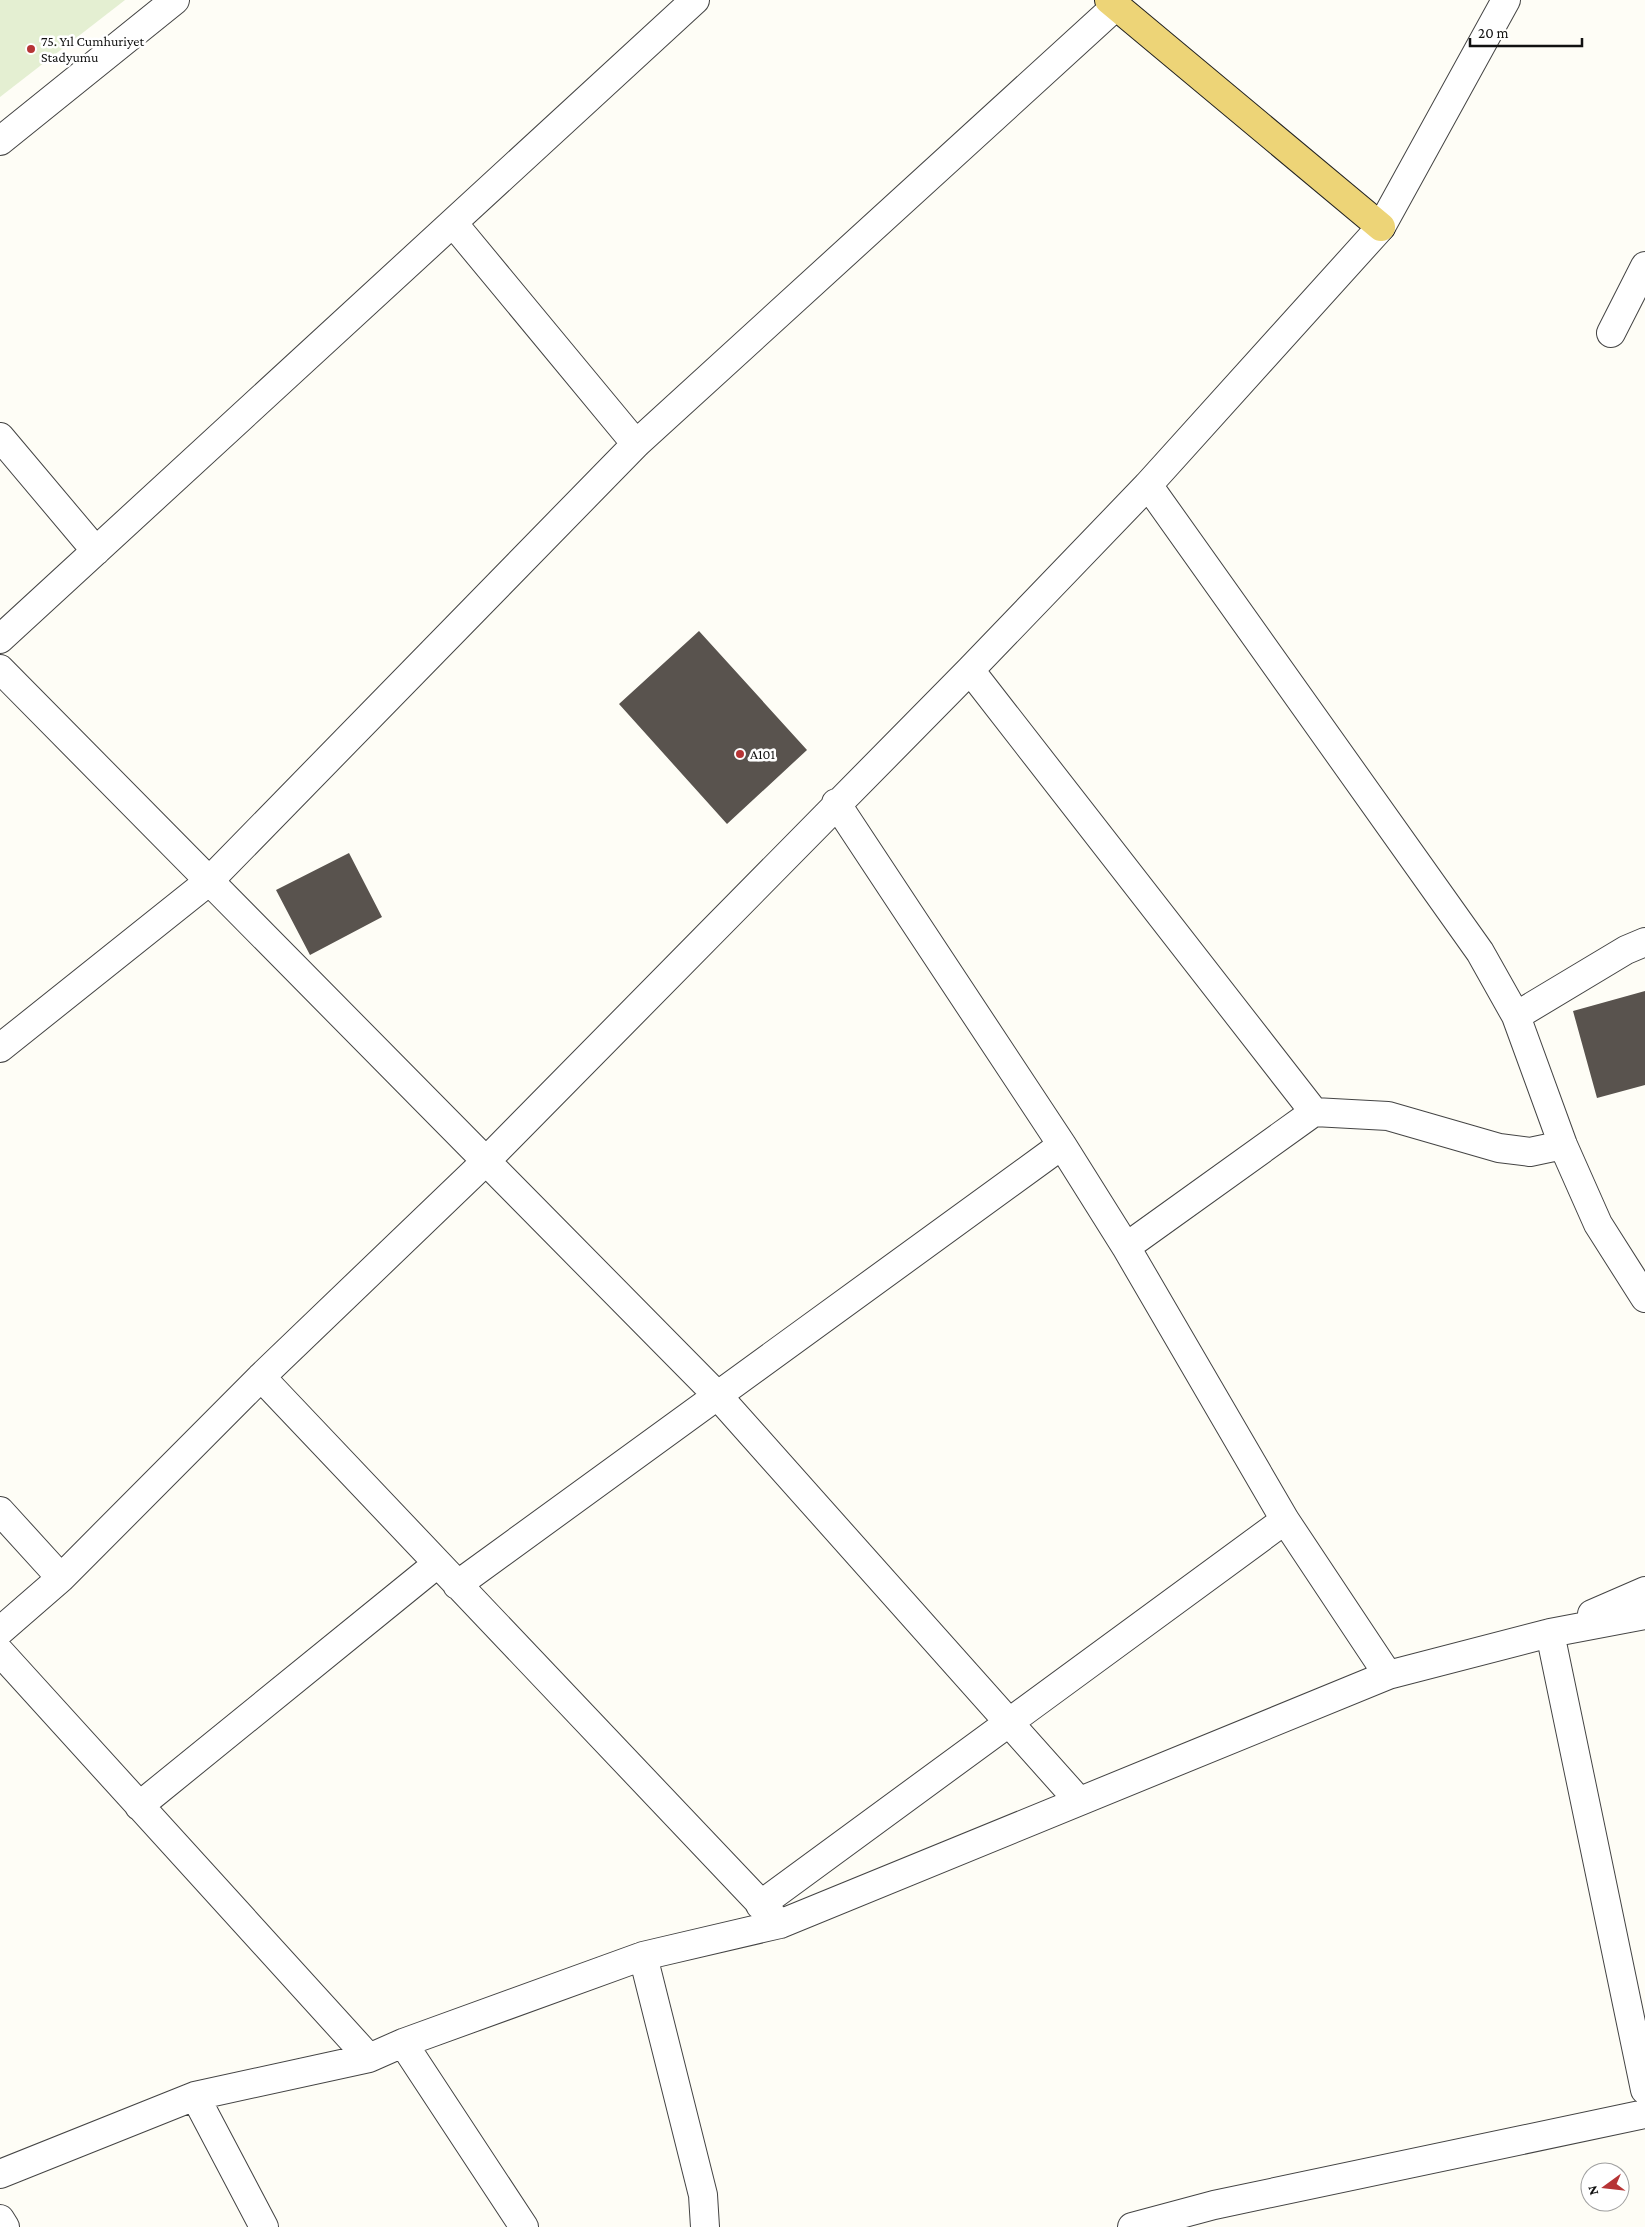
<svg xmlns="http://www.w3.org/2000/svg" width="1645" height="2227" viewBox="0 0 1645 2227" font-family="'Crimson Pro',serif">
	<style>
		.pitch { fill: #e4efd2 }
		.building { fill: #59534e }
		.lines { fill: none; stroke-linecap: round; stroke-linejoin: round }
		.minor-casing { stroke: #444; stroke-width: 30 }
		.major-casing { stroke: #222; stroke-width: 30 }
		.minor { stroke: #fff; stroke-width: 28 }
		.major { stroke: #edd477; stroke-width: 28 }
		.poi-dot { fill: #b63435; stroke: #fff; stroke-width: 2 }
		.labels { text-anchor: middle; stroke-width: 5; stroke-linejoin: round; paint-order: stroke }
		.poi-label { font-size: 14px; fill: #111; stroke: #fff; text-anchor: start }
	</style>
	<rect width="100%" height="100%" fill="#fefdf6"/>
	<path class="pitch" d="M 0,0 L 125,0 L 0,97 Z"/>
	<path class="building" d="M 699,631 L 807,750 L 727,824 L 619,704 Z
		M 349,853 L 382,917 L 310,955 L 276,890 Z
		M 1645,991 L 1645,1085 L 1597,1098 L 1573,1011 Z"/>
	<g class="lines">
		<g class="minor-casing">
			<path id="minor" d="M 0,141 L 175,0
				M 453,223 L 636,444
				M 1611,333 L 1645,266
				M 0,437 L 96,551
				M 1148,485 L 1480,952 L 1516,1016 L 1563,1145 L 1598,1224 L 1645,1298
				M 0,639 L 695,0
				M 0,669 L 718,1396 L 1078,1800
				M 970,670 L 1314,1112 L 1126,1247
				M 836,803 L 1062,1145 L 1126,1247 L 1285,1520 L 1388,1675
				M 1516,1016 L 1626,950 L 1645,942
				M 0,1048 L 208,882 L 636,444 L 1116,6
				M 1314,1112 L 1388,1116 L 1499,1148 L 1530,1152 L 1563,1145
				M 261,1377 L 780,1924
				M 0,1511 L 61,1578
				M 457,1585 L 1062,1145
				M 1592,1614 L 1645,1591
				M 0,1631 L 61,1578 L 261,1377 L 485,1162 L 970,670 L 1148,485 L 1381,227 L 1506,0
				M 1550,1633 L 1645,2090
				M 0,1652 L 369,2058
				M 139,1806 L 437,1564
				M 760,1905 L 1285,1520
				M 643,1956 L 703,2195 L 705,2227
				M 403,2043 L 524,2227
				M 195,2096 L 264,2227
				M 0,2174 L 195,2096 L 369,2058 L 403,2043 L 643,1956 L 780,1924 L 1388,1675 L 1550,1633 L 1645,1615
				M 0,2219 L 5,2227
				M 1132,2227 L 1214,2205 L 1645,2114"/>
		</g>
		<g class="major-casing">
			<path id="major" d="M 1109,0 L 1381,227"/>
		</g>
		<use href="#minor" class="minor"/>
		<use href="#major" class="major"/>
	</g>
	<g class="poi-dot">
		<circle cx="31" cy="49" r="5"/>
		<circle cx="740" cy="754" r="5"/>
	</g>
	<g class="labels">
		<g class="poi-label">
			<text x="41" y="46">75. Yıl Cumhuriyet<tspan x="41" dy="16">Stadyumu</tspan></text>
			<text x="750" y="759">A101</text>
		</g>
	</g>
	<g transform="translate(1605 2187) rotate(255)"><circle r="24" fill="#ffffff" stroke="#a0a0a0"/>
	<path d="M0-4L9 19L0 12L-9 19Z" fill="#b63435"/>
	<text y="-8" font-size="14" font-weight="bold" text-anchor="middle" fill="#111111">N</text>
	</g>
	<path d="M1470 38v8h112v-8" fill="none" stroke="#111111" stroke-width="2.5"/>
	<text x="1478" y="38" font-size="15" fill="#111111" stroke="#ffffff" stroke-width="4" paint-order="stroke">20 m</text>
</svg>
